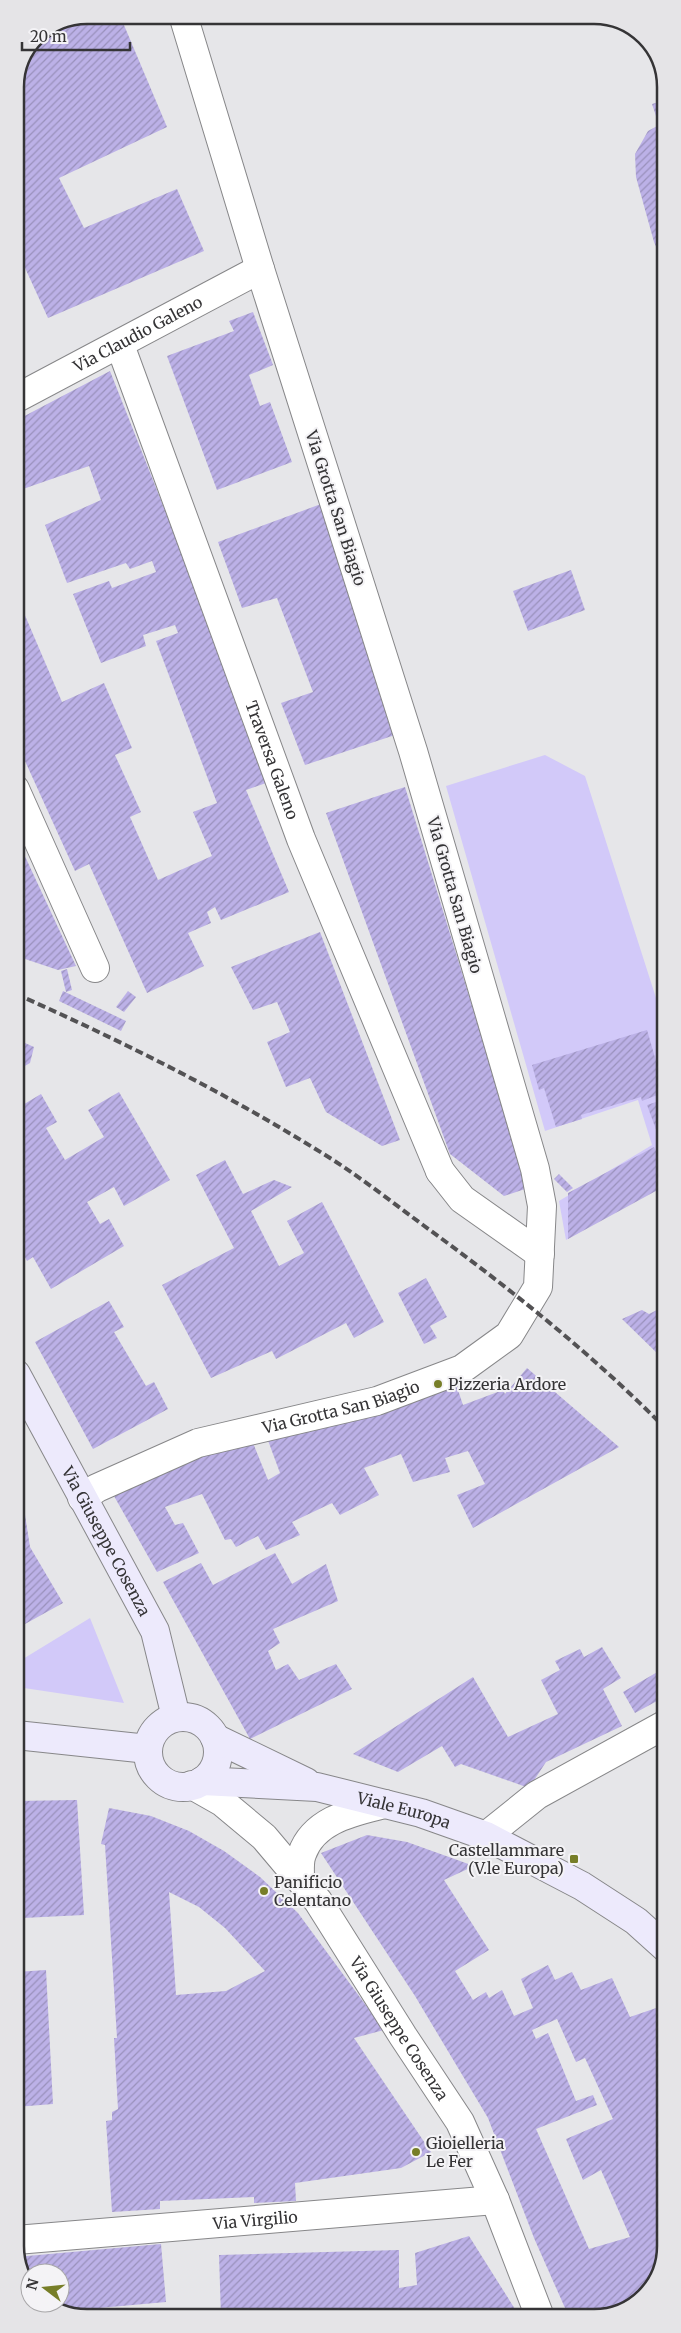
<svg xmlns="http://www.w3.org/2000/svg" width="681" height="2333" viewBox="0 0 681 2333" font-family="Merriweather,serif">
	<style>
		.green { fill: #d2c9f9 }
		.building { fill: url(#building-hatch); fill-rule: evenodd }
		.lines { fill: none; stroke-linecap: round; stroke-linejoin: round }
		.pedestrian-casing { stroke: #878789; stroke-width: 30 }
		.minor-casing { stroke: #878789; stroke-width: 30 }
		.secondary-casing { stroke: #878789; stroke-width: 30 }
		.pedestrian { stroke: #fff; stroke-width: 28 }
		.minor { stroke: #fff; stroke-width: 28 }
		.secondary { stroke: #edeafc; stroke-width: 28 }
		.rail { stroke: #535254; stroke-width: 4; stroke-dasharray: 8 4; stroke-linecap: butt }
		.poi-dot { fill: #777e28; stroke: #f4f3f6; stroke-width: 2 }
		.labels { text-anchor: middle; stroke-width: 4; stroke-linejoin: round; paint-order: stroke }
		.street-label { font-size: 16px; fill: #353436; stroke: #f4f3f6 }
		.poi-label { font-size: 16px; fill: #353436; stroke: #f4f3f6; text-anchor: start }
		.rim { fill: none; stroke: #353436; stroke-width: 2.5 }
	</style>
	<defs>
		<pattern id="building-hatch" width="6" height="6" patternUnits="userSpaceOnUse" patternTransform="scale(1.25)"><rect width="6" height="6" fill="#bcb1e7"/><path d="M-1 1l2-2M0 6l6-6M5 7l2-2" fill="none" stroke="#9a91bc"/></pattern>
	</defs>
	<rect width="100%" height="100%" fill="#e6e6e9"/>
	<path class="green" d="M 545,755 L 585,776 L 665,1026 L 665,1183 L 566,1240 L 559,1201 L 652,1145 L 638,1100 L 545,1131 L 446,786 Z
		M 90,1618 L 124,1703 L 24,1688 L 18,1662 Z"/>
	<path class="building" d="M 87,15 L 127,15 L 121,18 L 167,127 L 59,178 L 84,228 L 177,189 L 204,251 L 48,318 L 15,246 L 15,87 L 36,36 Z
		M 665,100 L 665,268 L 654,242 L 636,177 L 635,154 L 648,131 L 659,125 L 652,104 Z
		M 253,312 L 273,365 L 249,375 L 260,406 L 270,402 L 292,462 L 217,490 L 167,356 L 234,331 L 229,321 Z
		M 110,371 L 181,551 L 266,783 L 246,790 L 289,892 L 221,920 L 215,907 L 207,912 L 211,923 L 188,933 L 204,966 L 147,993 L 89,864 L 75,871 L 15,739 L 15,592 L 62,702 L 104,683 L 132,748 L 115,755 L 141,812 L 130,817 L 158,880 L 212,856 L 193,812 L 217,803 L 156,641 L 178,633 L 175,625 L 143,635 L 146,646 L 101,663 L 73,594 L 109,581 L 112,588 L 156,572 L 152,561 L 130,569 L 126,563 L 67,583 L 45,525 L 101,500 L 89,466 L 23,489 L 15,471 L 15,421 Z
		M 321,504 L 398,734 L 305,765 L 281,703 L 313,692 L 277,598 L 242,608 L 218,542 Z
		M 571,570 L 585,610 L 528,631 L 513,591 Z
		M 405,787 L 528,1188 L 504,1196 L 450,1154 L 326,813 Z
		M 16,837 L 76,966 L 58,970 L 16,956 Z
		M 320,932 L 400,1140 L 382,1146 L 326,1112 L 310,1078 L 286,1087 L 267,1042 L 290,1032 L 277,1002 L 253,1010 L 231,967 Z
		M 67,969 L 72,990 L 66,992 L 61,971 Z
		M 63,991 L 126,1021 L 121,1031 L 59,1001 Z
		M 128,991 L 136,997 L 124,1012 L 116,1007 Z
		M 647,1030 L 665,1092 L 642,1101 L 641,1097 L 581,1115 L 582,1119 L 556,1127 L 544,1088 L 539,1090 L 532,1065 Z
		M 16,1039 L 34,1047 L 30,1063 L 16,1071 Z
		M 119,1092 L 170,1180 L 124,1206 L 114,1187 L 87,1202 L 100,1224 L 109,1219 L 124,1246 L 51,1289 L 33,1257 L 27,1261 L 16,1241 L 16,1109 L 41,1094 L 57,1122 L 46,1128 L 65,1160 L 104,1137 L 88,1110 Z
		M 665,1099 L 665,1154 L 647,1105 Z
		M 654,1147 L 665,1170 L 665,1186 L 568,1239 L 568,1193 Z
		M 225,1160 L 243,1194 L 274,1180 L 292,1187 L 251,1211 L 279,1266 L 304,1253 L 287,1221 L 322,1202 L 384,1322 L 354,1338 L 346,1323 L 276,1359 L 272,1351 L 211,1378 L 162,1285 L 234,1248 L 196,1175 Z
		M 559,1174 L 573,1188 L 567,1192 L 554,1179 Z
		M 426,1278 L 447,1317 L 430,1326 L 437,1338 L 424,1344 L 398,1293 Z
		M 109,1301 L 124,1327 L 114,1332 L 146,1386 L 154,1382 L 168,1409 L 93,1449 L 35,1342 Z
		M 665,1306 L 665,1353 L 660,1356 L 622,1319 L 642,1310 L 649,1314 Z
		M 527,1368 L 619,1447 L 473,1528 L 457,1495 L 485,1484 L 468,1451 L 445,1458 L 450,1472 L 413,1482 L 401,1454 L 364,1468 L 379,1495 L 340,1515 L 332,1503 L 292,1522 L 300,1535 L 266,1550 L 258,1536 L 236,1547 L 231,1539 L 225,1540 L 202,1494 L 165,1507 L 175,1525 L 183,1523 L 199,1553 L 157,1572 L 110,1489 L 251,1438 L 268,1480 L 280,1473 L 266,1435 L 454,1378 L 463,1405 L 503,1390 L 505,1394 Z
		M 19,1476 L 30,1547 L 63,1603 L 16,1629 L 16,1477 Z
		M 275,1553 L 292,1584 L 326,1564 L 338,1601 L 273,1629 L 280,1643 L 268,1651 L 276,1670 L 288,1664 L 299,1680 L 336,1664 L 352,1689 L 250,1739 L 163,1582 L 201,1563 L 213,1585 Z
		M 602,1647 L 621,1678 L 603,1689 L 622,1726 L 546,1762 L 529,1788 L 461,1764 L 455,1767 L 442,1746 L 398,1772 L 353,1754 L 473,1677 L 508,1737 L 558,1714 L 541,1680 L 560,1670 L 555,1661 L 580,1649 L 584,1657 Z
		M 666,1667 L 666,1714 L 664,1715 L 657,1701 L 635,1713 L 623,1692 Z
		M 77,1800 L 84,1915 L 23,1918 L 16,1833 L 16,1801 Z
		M 109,1808 L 151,1816 L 189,1831 L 224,1851 L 260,1877 L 298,1913 L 384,2030 L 354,2038 L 431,2152 L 401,2168 L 295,2183 L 296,2201 L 254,2203 L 254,2197 L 160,2201 L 160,2209 L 112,2212 L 106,2121 L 112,2120 L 112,2112 L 118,2109 L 114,2038 L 117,2038 L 105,1845 L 101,1844 ZM 169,1892 L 199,1907 L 225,1928 L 265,1971 L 226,1991 L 176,1995 Z
		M 367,1835 L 407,1842 L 474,1866 L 444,1880 L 489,1950 L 455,1971 L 473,2000 L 486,1992 L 489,1998 L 502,1990 L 514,2016 L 533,2008 L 521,1979 L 548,1965 L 555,1980 L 572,1972 L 581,1990 L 612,1978 L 630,2017 L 662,2006 L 666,2015 L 666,2246 L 651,2290 L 608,2317 L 569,2317 L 534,2238 L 488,2118 L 415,1996 L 321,1853 ZM 557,2019 L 576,2062 L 585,2058 L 613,2119 L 566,2139 L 583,2180 L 601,2170 L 630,2237 L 589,2249 L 536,2129 L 597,2105 L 593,2095 L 576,2101 L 548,2033 L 536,2039 L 532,2030 Z
		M 666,1836 L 666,1852 L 659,1839 Z
		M 46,1970 L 53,2104 L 16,2107 L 16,1972 Z
		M 469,2236 L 520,2317 L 221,2317 L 219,2255 L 399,2250 L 399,2288 L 417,2285 L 415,2253 Z
		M 161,2244 L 166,2302 L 66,2311 L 47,2303 L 60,2303 L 60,2273 L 30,2273 L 30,2284 L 16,2260 L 16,2257 Z"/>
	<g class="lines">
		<g class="pedestrian-casing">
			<path id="pedestrian" d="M 440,1171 L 462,1199 L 540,1254"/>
		</g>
		<g class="minor-casing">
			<g id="minor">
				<path id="s1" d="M 120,345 L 301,839 L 440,1171"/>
				<path id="s2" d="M 15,399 L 260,269"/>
				<path d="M 15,789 L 95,968"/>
				<path id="s3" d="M 82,1498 L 97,1488 L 198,1443 L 377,1401 L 462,1369 L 509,1335 L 538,1287 L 542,1206 L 535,1169 L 413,751 L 260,269 L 183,15"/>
				<path id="s4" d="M 192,1785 L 222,1802 L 264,1837 L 318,1901 L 403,2036 L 460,2122 L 495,2200 L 540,2317"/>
				<path d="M 486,1836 L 537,1795 L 666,1724"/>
				<path d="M 300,1878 C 300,1871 299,1861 302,1854 C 314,1819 354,1812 385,1804"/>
				<path id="s5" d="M 16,2240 L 495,2200"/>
			</g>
		</g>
		<g class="secondary-casing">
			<g id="secondary">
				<path id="s6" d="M 16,1374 L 155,1631 L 176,1717"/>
				<circle cx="183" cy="1752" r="35"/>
				<path d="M 16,1735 L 148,1749"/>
				<path d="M 215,1738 L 306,1782"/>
				<path id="s7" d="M 202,1781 L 317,1787 L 421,1813 L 486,1836 L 582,1886 L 636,1921 L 666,1948"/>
			</g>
		</g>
		<use href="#pedestrian" class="pedestrian"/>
		<use href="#minor" class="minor"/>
		<use href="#secondary" class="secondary"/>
		<path class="rail" d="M 16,994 C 124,1042 230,1095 330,1158 C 363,1179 393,1203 423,1225 C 508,1287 591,1353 665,1428"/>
	</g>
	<g class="poi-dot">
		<circle cx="438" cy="1384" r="5"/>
		<rect x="569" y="1854" width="10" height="10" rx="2.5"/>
		<circle cx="264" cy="1891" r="5"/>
		<circle cx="416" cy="2152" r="5"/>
	</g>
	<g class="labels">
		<g class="street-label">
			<text dy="6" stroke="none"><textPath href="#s2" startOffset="139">Via Claudio Galeno</textPath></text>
			<text transform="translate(336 508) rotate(72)" y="6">Via Grotta San Biagio</text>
			<text dy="6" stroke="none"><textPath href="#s1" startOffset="442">Traversa Galeno</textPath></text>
			<text transform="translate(455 895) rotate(74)" y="6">Via Grotta San Biagio</text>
			<text dy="6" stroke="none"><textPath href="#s3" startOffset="276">Via Grotta San Biagio</textPath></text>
			<text dy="6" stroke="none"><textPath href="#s6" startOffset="190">Via Giuseppe Cosenza</textPath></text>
			<text dy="6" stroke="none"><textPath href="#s7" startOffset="205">Viale Europa</textPath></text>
			<text dy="6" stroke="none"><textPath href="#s4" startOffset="324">Via Giuseppe Cosenza</textPath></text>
			<text dy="6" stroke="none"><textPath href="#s5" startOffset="240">Via Virgilio</textPath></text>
		</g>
		<g class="poi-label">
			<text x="448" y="1390">Pizzeria Ardore</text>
			<text x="564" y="1856" text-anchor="end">Castellammare<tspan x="564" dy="18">(V.le Europa)</tspan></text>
			<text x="274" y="1888">Panificio<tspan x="274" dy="18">Celentano</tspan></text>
			<text x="426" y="2149">Gioielleria<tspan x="426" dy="18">Le Fer</tspan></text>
		</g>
	</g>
	<path d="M0 0H681V2333H0ZM87 24H594A63 63 0 0 1 657 87V2246A63 63 0 0 1 594 2309H87A63 63 0 0 1 24 2246V87A63 63 0 0 1 87 24Z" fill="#e5e4e7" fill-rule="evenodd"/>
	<path class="rim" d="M87 24H594A63 63 0 0 1 657 87V2246A63 63 0 0 1 594 2309H87A63 63 0 0 1 24 2246V87A63 63 0 0 1 87 24Z"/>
	<g transform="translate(45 2288) rotate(286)"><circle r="24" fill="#f4f3f6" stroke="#a8a7a9"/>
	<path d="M0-4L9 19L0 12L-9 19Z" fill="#777e28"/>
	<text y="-8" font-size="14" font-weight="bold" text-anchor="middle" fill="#353436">N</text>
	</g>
	<path d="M22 42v8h108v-8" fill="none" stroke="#353436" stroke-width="2.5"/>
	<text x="30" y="42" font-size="15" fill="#353436" stroke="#f4f3f6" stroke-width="4" paint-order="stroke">20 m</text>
</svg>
